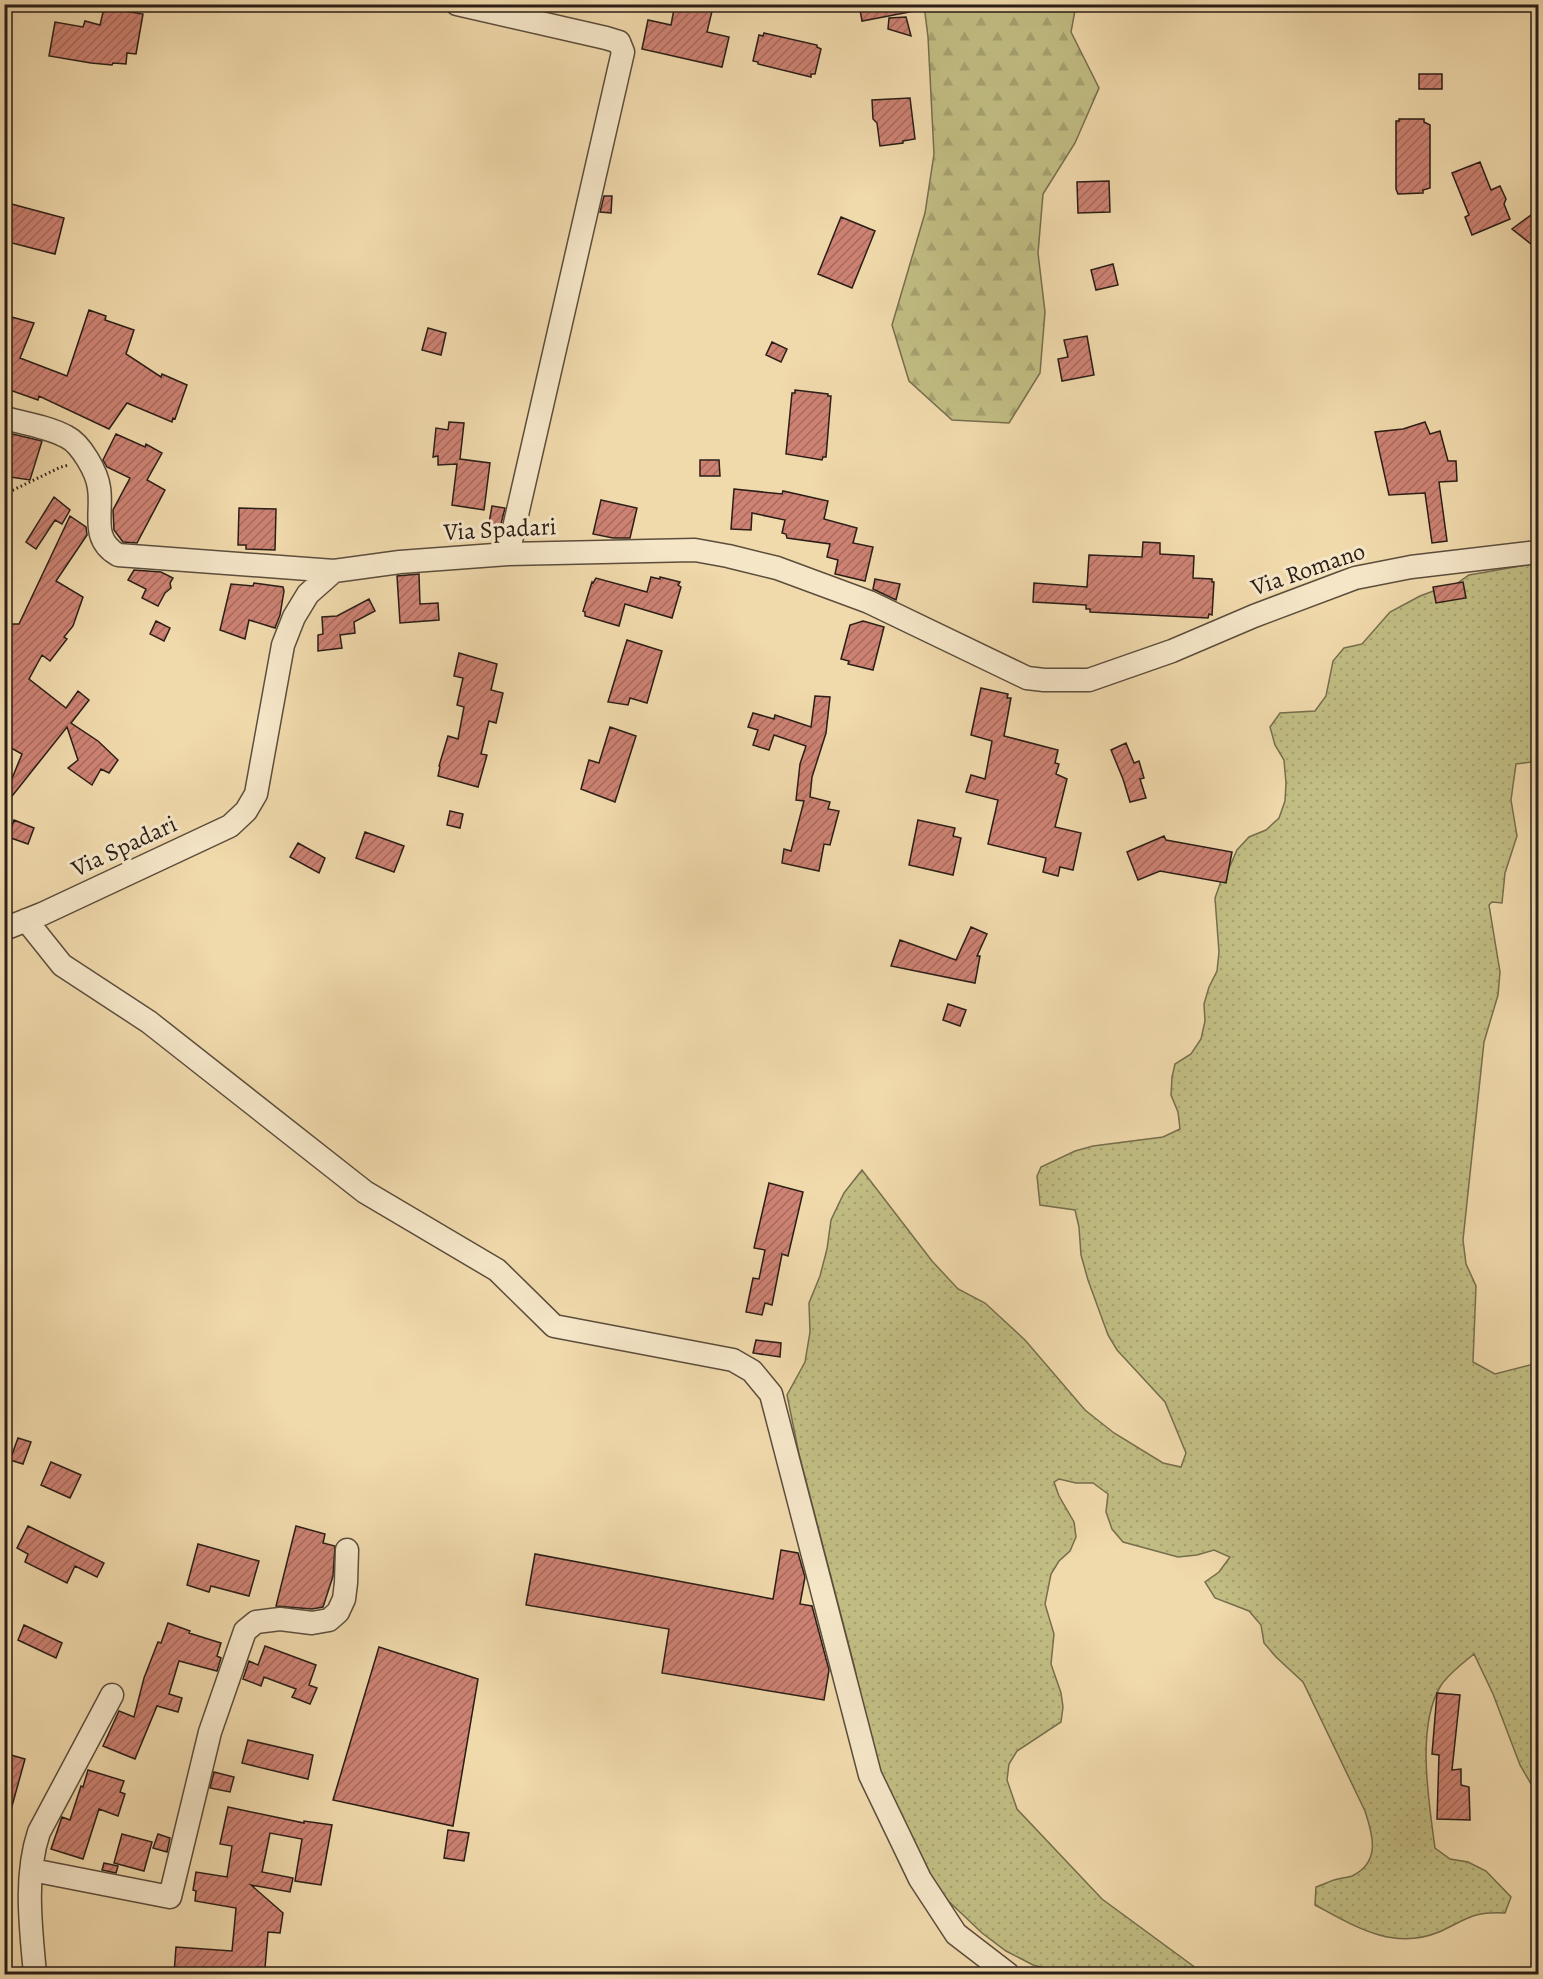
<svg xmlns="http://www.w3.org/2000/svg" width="1543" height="1979" viewBox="0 0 1543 1979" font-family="Alegreya,serif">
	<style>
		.grass { fill: url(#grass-dots); stroke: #766e4d; stroke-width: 1.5 }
		.forest { fill: url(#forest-firs); stroke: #766e4d; stroke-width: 1.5 }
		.building { fill: url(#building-hatch); stroke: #2a1e17; stroke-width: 1.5 }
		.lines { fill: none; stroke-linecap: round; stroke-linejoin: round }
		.minor-casing { stroke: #5c4d3c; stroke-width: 25 }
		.path { stroke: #2a1e17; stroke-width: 3; stroke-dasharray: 1.5 3; stroke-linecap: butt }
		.minor { stroke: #f5e6c8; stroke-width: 22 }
		.labels { text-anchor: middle; stroke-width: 6; stroke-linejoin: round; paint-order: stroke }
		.street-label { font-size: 24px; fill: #2a1e17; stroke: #f5e6c8 }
	</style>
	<defs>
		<pattern id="grass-dots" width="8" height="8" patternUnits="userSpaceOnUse" patternTransform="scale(1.5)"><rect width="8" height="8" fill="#c1bd83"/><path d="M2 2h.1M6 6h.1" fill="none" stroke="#a6a270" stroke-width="1.8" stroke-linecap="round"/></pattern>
		<pattern id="forest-firs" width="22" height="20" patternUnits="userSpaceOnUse" patternTransform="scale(1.5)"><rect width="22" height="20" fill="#c1bd83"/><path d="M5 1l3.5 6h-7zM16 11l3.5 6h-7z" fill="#a6a270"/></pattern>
		<pattern id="building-hatch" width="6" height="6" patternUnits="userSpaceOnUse" patternTransform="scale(1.5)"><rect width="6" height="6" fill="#cd8273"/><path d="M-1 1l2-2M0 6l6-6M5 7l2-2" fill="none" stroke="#a76a5d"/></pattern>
	</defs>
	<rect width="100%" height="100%" fill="#f0d9ab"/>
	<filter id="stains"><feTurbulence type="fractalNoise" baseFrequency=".00333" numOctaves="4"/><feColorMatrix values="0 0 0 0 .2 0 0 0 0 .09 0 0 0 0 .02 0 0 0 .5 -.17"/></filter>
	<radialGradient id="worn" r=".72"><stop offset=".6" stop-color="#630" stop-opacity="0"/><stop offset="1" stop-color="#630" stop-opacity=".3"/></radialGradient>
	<path class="grass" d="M 1538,563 L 1538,761 L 1516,764 L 1511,800 L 1517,836 L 1505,873 L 1502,903 L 1492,902 L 1489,905 L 1500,972 L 1498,995 L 1484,1042 L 1463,1240 L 1466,1264 L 1476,1286 L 1473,1362 L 1495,1374 L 1538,1363 L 1538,1796 L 1520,1765 L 1493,1694 L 1474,1654 C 1463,1663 1447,1675 1440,1687 C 1416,1728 1429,1802 1435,1848 L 1450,1859 L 1468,1862 L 1486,1871 L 1511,1897 L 1505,1913 C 1472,1911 1466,1920 1439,1932 C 1393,1951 1354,1926 1315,1905 L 1316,1887 C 1322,1885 1328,1882 1334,1880 C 1340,1878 1346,1878 1352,1876 C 1381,1862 1373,1835 1365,1811 L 1303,1682 L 1276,1657 L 1264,1643 L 1261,1625 L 1249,1611 L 1215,1598 L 1205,1582 L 1219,1572 L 1230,1557 L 1214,1550 L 1197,1555 L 1178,1557 L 1123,1542 L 1112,1529 L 1106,1512 L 1108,1494 L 1093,1483 L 1076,1483 L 1059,1479 L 1054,1482 L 1059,1496 L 1074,1522 L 1076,1537 L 1070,1551 L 1059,1561 L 1051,1574 L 1045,1604 L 1054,1634 L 1051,1664 L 1061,1693 L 1063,1707 L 1061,1722 L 1017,1751 L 1009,1764 L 1007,1780 L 1017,1809 L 1102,1899 L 1204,1974 L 1066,1974 L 1033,1965 L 1006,1951 L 982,1933 L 939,1892 L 905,1829 L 875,1762 L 854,1665 L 799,1454 L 787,1395 L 805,1362 L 810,1332 L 809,1303 L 820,1276 L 827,1249 L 831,1220 L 844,1193 L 862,1170 L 932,1261 L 958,1289 L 985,1303 L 1025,1340 L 1085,1410 L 1114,1433 L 1163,1463 L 1181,1467 L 1186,1453 L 1165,1402 L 1117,1350 L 1108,1335 L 1088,1280 L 1081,1255 L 1079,1227 L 1075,1210 L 1040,1205 L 1037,1176 L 1041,1167 L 1075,1151 L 1093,1146 L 1163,1137 L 1180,1129 L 1178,1112 L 1171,1095 L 1172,1077 L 1175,1064 L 1191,1054 L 1201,1039 L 1205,1021 L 1204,1004 L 1209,987 L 1217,971 L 1219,952 L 1215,898 L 1221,881 L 1230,866 L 1237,850 L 1249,837 L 1266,830 L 1279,818 L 1285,801 L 1286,783 L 1284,760 L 1275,745 L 1270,727 L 1280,713 L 1315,711 L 1326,696 L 1333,661 L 1344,648 L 1362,644 L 1390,612 L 1420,596 L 1436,590 L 1449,589 L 1469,575 Z"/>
	<path class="forest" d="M 924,5 L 1076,5 L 1071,32 L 1099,88 L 1075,143 L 1043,194 L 1038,253 L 1045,312 L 1040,373 L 1009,423 L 952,420 L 909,381 L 892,325 L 925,213 L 934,154 L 928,37 Z"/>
	<path class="building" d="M 675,4 L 700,4 L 713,7 L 707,32 L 729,37 L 722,67 L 642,49 L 648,20 L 671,25 Z
		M 859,4 L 909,4 L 910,12 L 862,21 Z
		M 104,8 L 143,14 L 136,54 L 127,53 L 126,64 L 113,63 L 112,65 L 91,63 L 49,56 L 55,22 L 83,27 L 85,21 L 100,25 Z
		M 906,17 L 911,36 L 888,29 L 889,18 Z
		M 764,33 L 817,45 L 817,47 L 821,49 L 815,74 L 811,74 L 811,77 L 758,64 L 758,62 L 753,61 L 759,35 L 763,36 Z
		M 1419,74 L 1442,74 L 1442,89 L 1419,89 Z
		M 910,98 L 915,139 L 903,141 L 903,143 L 880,146 L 877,123 L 873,119 L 872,100 Z
		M 1399,119 L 1424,119 L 1424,122 L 1430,125 L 1430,188 L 1423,190 L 1423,193 L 1398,194 L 1396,189 L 1396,121 L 1399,121 Z
		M 1480,162 L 1491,190 L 1500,186 L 1506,199 L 1504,204 L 1510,219 L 1472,235 L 1465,217 L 1469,215 L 1452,173 Z
		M 1109,181 L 1110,212 L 1078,213 L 1077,182 Z
		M 604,196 L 612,196 L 611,213 L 600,212 Z
		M 4,202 L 64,218 L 55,254 L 4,241 Z
		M 1539,209 L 1539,237 L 1531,244 L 1512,229 Z
		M 841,217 L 875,231 L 852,288 L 818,274 Z
		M 1113,264 L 1118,285 L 1096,290 L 1091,270 Z
		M 89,310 L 106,316 L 105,320 L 134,330 L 126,354 L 161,377 L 162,374 L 187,385 L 175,419 L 173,418 L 172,422 L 127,403 L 109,429 L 39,396 L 38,400 L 4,388 L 4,315 L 34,323 L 20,358 L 67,376 Z
		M 428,328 L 446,333 L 441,355 L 422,350 Z
		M 1087,336 L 1094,375 L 1062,381 L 1058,359 L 1068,357 L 1064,340 Z
		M 772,342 L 787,349 L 781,362 L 766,355 Z
		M 795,390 L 828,394 L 828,396 L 831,396 L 826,457 L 823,457 L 822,460 L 786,454 L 792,393 L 795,393 Z
		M 449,422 L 464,423 L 460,459 L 490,463 L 484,510 L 452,505 L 457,464 L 438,465 L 438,456 L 433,457 L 436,428 L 448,430 Z
		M 1425,422 L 1430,434 L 1440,431 L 1448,461 L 1456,461 L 1457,481 L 1439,482 L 1447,541 L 1432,543 L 1425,493 L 1389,495 L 1375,432 L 1403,429 Z
		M 4,432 L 42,441 L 30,480 L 4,476 Z
		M 116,434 L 145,447 L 146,444 L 162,453 L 147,480 L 165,490 L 137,543 L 123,542 L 114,530 L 113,510 L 130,478 L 107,467 L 103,460 Z
		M 700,460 L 719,460 L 720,476 L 700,476 Z
		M 734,489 L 782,494 L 783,491 L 828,501 L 824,519 L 857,528 L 853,543 L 873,547 L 865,581 L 835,574 L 838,560 L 827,557 L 830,544 L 787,538 L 786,534 L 782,533 L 785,520 L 752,513 L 751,530 L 731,529 Z
		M 54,497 L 70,510 L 62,524 L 55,520 L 36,549 L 26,542 Z
		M 601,500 L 637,508 L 630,538 L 613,538 L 593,534 Z
		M 492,506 L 505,508 L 498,536 L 487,534 Z
		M 239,508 L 276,509 L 275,550 L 246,549 L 246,545 L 238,545 Z
		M 70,516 L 86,527 L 87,535 L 56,581 L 83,597 L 73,626 L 64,637 L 67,639 L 50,661 L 42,655 L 29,679 L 66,708 L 78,691 L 89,700 L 71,723 L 98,741 L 118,760 L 109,773 L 101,769 L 92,785 L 68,768 L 78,760 L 67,727 L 5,805 L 4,798 L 22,754 L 4,744 L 4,624 L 19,624 Z
		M 1143,542 L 1160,543 L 1160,554 L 1194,556 L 1193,578 L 1212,579 L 1212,582 L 1214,582 L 1212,615 L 1209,614 L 1208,618 L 1090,612 L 1090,609 L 1086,609 L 1086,605 L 1033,602 L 1034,583 L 1087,587 L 1089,555 L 1142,557 Z
		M 134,570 L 161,572 L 173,578 L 170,583 L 171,588 L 165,593 L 158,606 L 142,598 L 146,589 L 128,580 Z
		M 419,574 L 420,604 L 438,603 L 439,620 L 400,623 L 397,576 Z
		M 651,577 L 660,579 L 660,577 L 680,582 L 678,585 L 681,587 L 672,618 L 625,604 L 619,626 L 585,616 L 585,612 L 583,611 L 592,582 L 593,583 L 596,578 L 647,592 Z
		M 875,579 L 900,584 L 896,600 L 873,589 Z
		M 1463,582 L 1466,598 L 1436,603 L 1433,587 Z
		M 254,583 L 283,587 L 284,591 L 280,615 L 275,628 L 249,620 L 245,639 L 220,630 L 231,584 L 253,586 Z
		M 369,599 L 375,611 L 354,622 L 355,633 L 340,635 L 342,648 L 318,651 L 318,635 L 323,634 L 322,617 L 337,616 Z
		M 156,621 L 170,628 L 164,641 L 150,634 Z
		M 863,621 L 884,627 L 873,670 L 848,664 L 849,661 L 841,659 L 850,625 Z
		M 627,640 L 662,651 L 647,703 L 630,698 L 628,705 L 608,702 Z
		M 459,653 L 497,664 L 491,690 L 503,693 L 496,723 L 489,721 L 481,754 L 487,755 L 478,787 L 438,776 L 440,767 L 439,766 L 448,736 L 458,739 L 464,707 L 457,705 L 463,678 L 454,676 Z
		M 981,688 L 1008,694 L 1007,698 L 1011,698 L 1004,736 L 1058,750 L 1055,763 L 1059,764 L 1056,774 L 1067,779 L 1055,827 L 1081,833 L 1073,870 L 1060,867 L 1058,876 L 1043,872 L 1046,858 L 988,844 L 998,800 L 966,792 L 971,775 L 985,779 L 992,741 L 971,735 Z
		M 815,696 L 830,697 L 826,733 L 812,777 L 810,797 L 830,802 L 828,809 L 839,811 L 830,845 L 824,844 L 819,871 L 782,863 L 784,849 L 791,851 L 804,801 L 796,800 L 800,764 L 806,746 L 774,735 L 769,750 L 753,745 L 758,730 L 748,727 L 753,713 L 774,719 L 775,715 L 811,727 Z
		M 610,727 L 636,736 L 615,802 L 581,789 L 589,760 L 599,763 Z
		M 1126,743 L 1134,763 L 1139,761 L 1144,778 L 1140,779 L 1146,798 L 1130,802 L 1123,779 L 1111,750 Z
		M 450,811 L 463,814 L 460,828 L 447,825 Z
		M 14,820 L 34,828 L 28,844 L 8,837 Z
		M 918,820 L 955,828 L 953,836 L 961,838 L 953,875 L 909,865 Z
		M 365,832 L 404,846 L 394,872 L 356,858 Z
		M 1164,836 L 1166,840 L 1232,852 L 1226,883 L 1160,871 L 1138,880 L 1127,852 Z
		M 298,843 L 325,858 L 319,873 L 290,857 Z
		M 971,927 L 987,934 L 977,956 L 980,956 L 975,983 L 891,966 L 900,940 L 956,960 Z
		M 948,1004 L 966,1010 L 960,1026 L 943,1020 Z
		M 769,1183 L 803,1192 L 788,1256 L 782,1254 L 772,1305 L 765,1303 L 762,1315 L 746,1312 L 753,1278 L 759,1279 L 765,1250 L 754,1248 Z
		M 756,1340 L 781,1343 L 780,1357 L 753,1353 Z
		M 18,1438 L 31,1442 L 23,1464 L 10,1460 Z
		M 51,1462 L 81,1475 L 70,1498 L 41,1485 Z
		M 28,1526 L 104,1563 L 97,1577 L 75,1566 L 67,1583 L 25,1562 L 28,1554 L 17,1548 Z
		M 296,1526 L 325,1534 L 323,1543 L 335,1546 L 333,1576 L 323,1607 L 312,1609 L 276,1606 Z
		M 198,1544 L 259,1561 L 249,1596 L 211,1586 L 209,1592 L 187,1585 Z
		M 781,1550 L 798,1553 L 805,1577 L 800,1604 L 812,1606 L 829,1670 L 824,1700 L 662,1673 L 669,1629 L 526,1605 L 535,1554 L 773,1599 Z
		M 168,1623 L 190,1631 L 189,1633 L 221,1643 L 217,1656 L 221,1658 L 217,1671 L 179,1661 L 169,1694 L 182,1698 L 178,1712 L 157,1706 L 135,1759 L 103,1746 L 119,1711 L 134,1717 L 144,1678 L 158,1642 L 161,1643 Z
		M 24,1625 L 62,1643 L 56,1658 L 18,1640 Z
		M 265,1646 L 316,1665 L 309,1685 L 317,1688 L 310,1704 L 292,1697 L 296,1689 L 264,1677 L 261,1686 L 243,1679 L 249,1661 L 258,1665 Z
		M 379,1647 L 478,1679 L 453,1826 L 333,1800 Z
		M 1437,1693 L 1460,1695 L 1452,1770 L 1461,1769 L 1461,1785 L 1469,1787 L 1470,1820 L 1437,1819 L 1439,1755 L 1432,1754 Z
		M 248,1740 L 313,1755 L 308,1779 L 242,1763 Z
		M 4,1753 L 25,1759 L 9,1817 L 4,1817 Z
		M 88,1770 L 124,1781 L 120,1792 L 125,1794 L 118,1816 L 99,1809 L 83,1859 L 51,1849 L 62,1817 L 70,1820 L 81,1786 L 83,1787 Z
		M 214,1772 L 234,1777 L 230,1792 L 210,1788 Z
		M 228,1807 L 304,1823 L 304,1821 L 332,1825 L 321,1885 L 295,1881 L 302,1839 L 270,1833 L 262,1872 L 293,1878 L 290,1892 L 251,1885 L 283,1913 L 280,1933 L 268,1932 L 265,1968 L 258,1967 L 257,1974 L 174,1974 L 176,1947 L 232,1951 L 236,1908 L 195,1901 L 196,1891 L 193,1890 L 196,1872 L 227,1877 L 232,1846 L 220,1844 Z
		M 448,1830 L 469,1833 L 464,1861 L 444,1858 Z
		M 122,1834 L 152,1842 L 144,1871 L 114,1863 Z
		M 158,1834 L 170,1838 L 167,1852 L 153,1848 Z
		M 104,1863 L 118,1866 L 116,1873 L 102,1870 Z"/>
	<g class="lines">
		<g class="minor-casing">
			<path id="minor" d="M 457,4 L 606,38 L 619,42 L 623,52 L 508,554
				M 4,418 C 24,423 49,427 67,437 C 81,444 97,472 99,488 C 103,513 90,539 118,555 L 334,571
				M 26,920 L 62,965 L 149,1022 L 365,1192 L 497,1270 L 554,1326 L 733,1360 L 752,1371 L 771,1394 L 870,1775 L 920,1879 L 956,1934 L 1008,1974
				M 4,929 L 42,914 L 230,826 L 246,811 L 256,794 L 283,645 L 294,617 L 308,594 L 334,571 L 400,562 L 508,554 L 695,550 L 728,556 L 777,568 L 869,602 L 1027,678 L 1044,680 L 1089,680 L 1172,651 L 1254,616 L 1355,578 L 1411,567 L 1538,552
				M 32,1870 L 170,1897 L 210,1732 L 245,1631 L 256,1622 L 280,1619 L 312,1623 L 329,1620 L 338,1612 L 344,1599 L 346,1583 L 347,1550
				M 35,1974 C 31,1929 24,1876 39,1832 L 112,1695"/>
		</g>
		<path class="path" d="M 4,491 L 9,492 L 61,467 L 69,465"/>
		<use href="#minor" class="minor"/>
	</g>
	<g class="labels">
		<g class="street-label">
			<text transform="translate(500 529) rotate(-3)" y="8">Via Spadari</text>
			<text transform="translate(1308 569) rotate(-19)" y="8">Via Romano</text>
			<text transform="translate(124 846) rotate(-25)" y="8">Via Spadari</text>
		</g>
	</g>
	<rect width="1543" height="1979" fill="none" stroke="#f0d9ab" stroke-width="24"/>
	<rect x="6" y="6" width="1531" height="1967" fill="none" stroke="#2a1e17" stroke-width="3"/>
	<rect x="12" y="12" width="1519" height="1955" fill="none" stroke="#2a1e17" stroke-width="1.5"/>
	<rect width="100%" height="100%" filter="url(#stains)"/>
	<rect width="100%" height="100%" fill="url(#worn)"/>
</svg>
